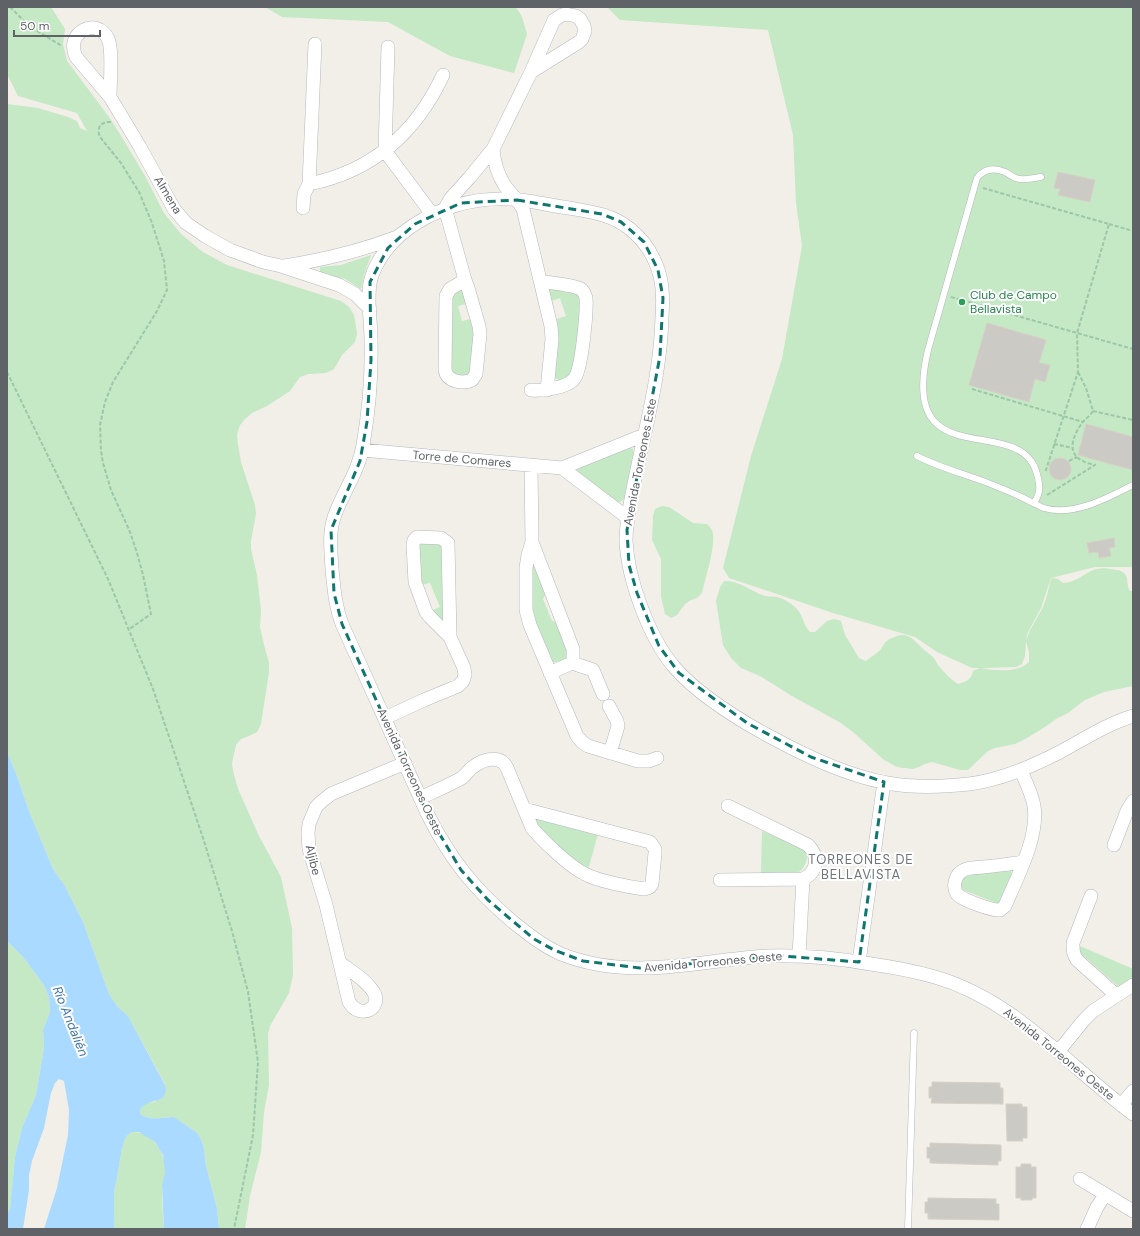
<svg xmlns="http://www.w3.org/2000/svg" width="1140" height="1236" viewBox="0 0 1140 1236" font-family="'DM Sans',sans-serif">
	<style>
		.green { fill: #c5e8c5; fill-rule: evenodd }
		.water { fill: #aadaff }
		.building { fill: #cccac5; stroke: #d6d1c6 }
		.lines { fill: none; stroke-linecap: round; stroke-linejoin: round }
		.lane-casing { stroke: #b5b8bc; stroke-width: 7 }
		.street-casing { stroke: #b5b8bc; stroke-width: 14 }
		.path { stroke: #9cc7a9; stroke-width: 2; stroke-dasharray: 4 2; stroke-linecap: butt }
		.lane { stroke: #fff; stroke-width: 6 }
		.street { stroke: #fff; stroke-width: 13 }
		.marked { fill: none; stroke: #0f766e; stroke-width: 3; stroke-dasharray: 8 5; stroke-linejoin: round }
		.leisure-dot { fill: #2e9e5b; stroke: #fff; stroke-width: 1.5 }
		.labels { text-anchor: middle; stroke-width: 4; stroke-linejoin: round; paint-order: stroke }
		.street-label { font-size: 12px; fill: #5f6368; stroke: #fff }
		.leisure-label { font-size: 12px; fill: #27864d; stroke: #fff; text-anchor: start }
		.neighbourhood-label { font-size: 13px; letter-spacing: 1px; fill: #70757a; stroke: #fff }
		.water-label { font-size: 13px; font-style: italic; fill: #4174aa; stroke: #fff }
	</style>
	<rect width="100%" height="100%" fill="#f1efe8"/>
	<path class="green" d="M 7,7 L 51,7 L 65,29 L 63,44 L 67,61 L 109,117 L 120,134 L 145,176 L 164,213 L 181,234 L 203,252 L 227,265 L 341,301 L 349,307 L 354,315 L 355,320 L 357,334 L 355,342 L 342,355 L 334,369 L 326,373 L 308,374 L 300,377 L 290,391 L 267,406 L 252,413 L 245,419 L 240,425 L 237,434 L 238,445 L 241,462 L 255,505 L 256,514 L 251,541 L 251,549 L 257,575 L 261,611 L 260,627 L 264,645 L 269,663 L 269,672 L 261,724 L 257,732 L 249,736 L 241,739 L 236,745 L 232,763 L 233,771 L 238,789 L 259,836 L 281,877 L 292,928 L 293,975 L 289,993 L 270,1026 L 268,1034 L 269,1085 L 264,1112 L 261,1152 L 250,1196 L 245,1229 L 219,1229 L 217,1208 L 206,1166 L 204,1148 L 200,1137 L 196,1132 L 174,1117 C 160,1117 153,1122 140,1114 L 141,1108 L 147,1103 L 155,1102 L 165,1084 L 128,1016 L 117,1006 L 109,994 L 83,922 L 65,886 L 53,869 L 29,811 L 17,776 L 7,752 L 7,104 L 38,108 L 68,117 L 77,121 L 80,128 L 87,131 L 77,113 L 18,96 L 7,74 Z
		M 265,7 L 516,7 L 522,17 L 527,34 L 514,73 L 450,56 L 388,22 L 282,17 Z
		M 607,7 L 1133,7 L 1133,567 L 1095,567 L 1051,578 L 1041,608 L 1028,632 L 1026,641 L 1030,630 L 1042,609 L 1046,599 L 1051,579 L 1053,578 L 1058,579 L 1063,583 C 1076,582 1081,576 1091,571 C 1099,567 1108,568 1116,570 C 1119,570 1122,571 1124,573 C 1129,578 1126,585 1130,591 L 1133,591 L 1133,686 L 1104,692 L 1085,700 L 1068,713 L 1056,719 L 1045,727 L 1027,738 L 1015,744 L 995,748 L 988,751 L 968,770 L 960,770 L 932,762 L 925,764 L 919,767 L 912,769 L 897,767 L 884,760 L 853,732 L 841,723 L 792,696 L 760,676 L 741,668 L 731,658 L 723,645 L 716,601 L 720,587 L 724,581 C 738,580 749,590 762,595 C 767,597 772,596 777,597 C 784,599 791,603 796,608 C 803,615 803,625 810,632 L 815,632 L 827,621 L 834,619 L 841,621 L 845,635 L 859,658 L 866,661 C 870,657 875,655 879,651 C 884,646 884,641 892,638 C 907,630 913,639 923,649 C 926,652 930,654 933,657 C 935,659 936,662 938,665 C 943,671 952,681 958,684 C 967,681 971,680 973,671 L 980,668 L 972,668 L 937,652 L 915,637 L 833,613 L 729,578 L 723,568 L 751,456 L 782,359 L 802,246 L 796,203 L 793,135 L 768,30 L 620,20 ZM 1026,641 L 1029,652 L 1029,662 C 1017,673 996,671 981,668 L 1016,667 L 1022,664 L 1025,656 Z
		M 371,255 L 364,275 L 361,289 L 345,279 L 320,273 L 320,267 L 341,265 Z
		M 463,288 L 466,304 L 458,306 L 462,321 L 471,319 L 477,336 L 469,377 L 451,374 L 453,291 Z
		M 547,288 L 577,292 L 582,297 L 574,374 L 560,381 L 555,378 L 556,321 L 557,319 L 566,316 L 560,298 L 551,301 Z
		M 630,448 L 633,449 L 634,453 L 624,499 L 620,502 L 618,502 L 577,473 L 577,470 L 578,467 Z
		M 662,506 L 669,507 L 693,523 L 707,524 C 710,527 713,530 713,535 C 715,548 705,579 702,593 L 697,598 L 691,600 L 685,604 L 677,615 L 671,618 L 665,614 L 661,596 L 661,559 L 652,540 L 653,516 L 655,509 Z
		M 417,542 L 442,542 L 444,622 L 431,612 L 433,610 L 440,607 L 430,583 L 420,585 Z
		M 532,559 L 547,591 L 543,599 L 552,621 L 560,624 L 570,650 L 567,659 L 556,662 L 552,662 L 530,616 Z
		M 535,817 L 598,834 L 588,870 L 582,868 L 535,827 Z
		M 762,831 L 800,847 L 808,852 C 807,859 806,867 799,872 L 761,873 Z
		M 1009,868 L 1012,874 L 999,904 L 963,890 L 960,885 L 964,876 Z
		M 7,941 L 23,957 L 44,985 L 49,997 L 50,1012 L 43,1030 L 44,1048 L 36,1095 L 22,1128 L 15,1157 L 10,1209 L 7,1215 Z
		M 1080,946 L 1133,969 C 1133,982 1130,981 1119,987 L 1080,953 L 1078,950 Z
		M 131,1132 C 152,1131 167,1153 165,1173 C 164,1179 162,1185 162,1191 C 162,1204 163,1216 164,1229 L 114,1229 L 114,1191 L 117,1178 L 122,1148 L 126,1137 Z"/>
	<path class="water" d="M 7,752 L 17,776 L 29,811 L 53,869 L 65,886 L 83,922 L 109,994 L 117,1006 L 128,1016 L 165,1085 L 166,1091 L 163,1098 C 154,1102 149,1101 141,1108 L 140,1114 C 152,1122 161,1117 174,1117 L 196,1132 L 200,1137 L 204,1148 L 206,1166 L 217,1208 L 219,1229 L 164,1229 L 162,1185 L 165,1172 L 163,1155 L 155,1142 L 139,1132 L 131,1132 L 126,1137 L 122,1148 L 117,1178 L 114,1191 L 114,1229 L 44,1229 L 57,1188 L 68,1135 L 69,1110 L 64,1081 L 59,1079 L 55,1083 L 51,1093 L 44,1128 L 32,1161 L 29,1175 L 29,1190 L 23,1229 L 7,1229 L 7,1215 L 10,1209 L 15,1157 L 22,1128 L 36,1095 L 44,1048 L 43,1030 L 50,1012 L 49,997 L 44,985 L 23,957 L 7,941 Z"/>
	<path class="building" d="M 1058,172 L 1095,180 L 1090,202 L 1058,195 L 1060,189 L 1054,188 Z
		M 987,323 L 1046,340 L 1039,363 L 1050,365 L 1045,382 L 1035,379 L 1029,402 L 969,385 Z
		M 1086,424 L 1133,437 L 1133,470 L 1078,455 Z
		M1049 469a11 11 0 1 1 22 0a11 11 0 1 1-22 0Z
		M 1114,538 L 1115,547 L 1109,548 L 1111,556 L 1099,558 L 1098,552 L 1089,553 L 1087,543 Z
		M 932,1082 L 1000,1083 L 1000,1088 L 1003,1088 L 1003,1104 L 931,1103 L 932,1098 L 929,1098 L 929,1087 L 932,1087 Z
		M 1006,1104 L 1022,1104 L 1022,1107 L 1027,1107 L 1027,1138 L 1022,1138 L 1023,1141 L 1007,1141 Z
		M 930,1143 L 1001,1145 L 1001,1161 L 998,1161 L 998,1165 L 930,1163 L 930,1158 L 927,1158 L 927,1147 L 930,1148 Z
		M 1021,1164 L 1031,1164 L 1031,1167 L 1036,1167 L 1036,1198 L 1032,1198 L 1032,1200 L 1021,1200 L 1021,1198 L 1016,1198 L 1016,1167 L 1021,1167 Z
		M 928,1198 L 996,1199 L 996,1204 L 999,1204 L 999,1220 L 928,1219 L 928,1213 L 925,1213 L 925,1202 L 928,1202 Z"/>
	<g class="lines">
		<g class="lane-casing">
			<path id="lane" d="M 917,456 C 940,468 965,474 988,483 C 1003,489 1019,495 1033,503 C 1037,504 1040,507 1044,508 C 1072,517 1108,498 1133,485
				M 1034,503 C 1041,492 1040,486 1037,474 C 1021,410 897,480 928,350 L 977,178 C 984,169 993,167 1005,172 C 1009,174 1012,177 1016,178 C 1023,181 1034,178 1041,177
				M 908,1229 L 914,1033"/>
		</g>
		<g class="street-casing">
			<path id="street" d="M 388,47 L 385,151 L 432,214
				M 110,97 C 110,85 113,48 108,39 C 98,16 64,32 76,57 L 110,97 L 140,147 L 174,209 L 186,223 L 205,236 L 230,250 L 263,262 L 281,266 L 339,285 L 355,294 L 370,309
				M 493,149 C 494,162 498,175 505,186 C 511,194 518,200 523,209 L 551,326 L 552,339 L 547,390
				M 309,184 C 373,171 416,133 443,75
				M 303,208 L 304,194 L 309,184 L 315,44
				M 284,266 C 323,260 360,251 397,237
				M 465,280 L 450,289 L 446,296 L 445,370 C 447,382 463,384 472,380 L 476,374 L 480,334 L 479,326 L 468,288 L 465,280 L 445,208 L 451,198 L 470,177 L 493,149 L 531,72 L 554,20 L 562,15 L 566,14 L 576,16 L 580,19 L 584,26 L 585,31 L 582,39 L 579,42 L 531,72
				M 531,390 C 542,391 567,388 574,379 C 582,370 587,311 586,298 C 585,295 584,292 582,290 C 576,285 549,283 540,281
				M 362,450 L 562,468 L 644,435
				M 531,466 L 532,542 L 528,555 L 526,568 L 526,610 L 530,625 L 577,736 L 582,742 L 588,746 L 638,761 L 649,761 L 657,758
				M 562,468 L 628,518
				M 532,542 L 573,649 L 573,658 L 572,663
				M 550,673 L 572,663 L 593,670 L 603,694
				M 609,706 L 617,721 L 618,726 L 610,753
				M 1133,716 C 1107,724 1084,739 1060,752 C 1031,767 1001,780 969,784 C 942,787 914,788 887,783 C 845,775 804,755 767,735 C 736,718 698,694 675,668 C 649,638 628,580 626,541 C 626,522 630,503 634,484 C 645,429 661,373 662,316 C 663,303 663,289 660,276 C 655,257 645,241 630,229 C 612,214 591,212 569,208 C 553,206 537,202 521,200 C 477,195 434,207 400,235 C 386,248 374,264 370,283 C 367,301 371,321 371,340 C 372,375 369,410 363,445 C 359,470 345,489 336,512 C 328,531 331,549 332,569 C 334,588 335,606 342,624 L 427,813 C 450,859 474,889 513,922 C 528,934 543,946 561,954 C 586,964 614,968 641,968 C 684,968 726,958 768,956 C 803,955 836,958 871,964 C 892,967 914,971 935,977 C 1015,1000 1068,1066 1133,1114
				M 385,718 L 424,700 L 458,686 L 463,681 L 465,675 L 464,668 L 450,637 L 430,617 L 426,612 L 415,582 L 413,545 L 414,540 L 417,537 L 441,538 L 448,543 L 450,637
				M 1021,771 C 1026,782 1032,794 1034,806 C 1039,837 1017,877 1005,906 L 1000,910 C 993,911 962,900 957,894 C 954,889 954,883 956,879 C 957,875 960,872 964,870 C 970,867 977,868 983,867 C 996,866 1010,864 1023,862
				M 420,798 C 433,792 447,786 460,779 C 466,776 468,770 473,767 C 483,759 501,754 507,768 L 530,823 L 532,828 C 543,841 570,867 585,874 C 598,881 629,887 644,889 L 650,887 L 652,884 L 655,853 L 655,849 L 650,842 L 524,809
				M 1114,845 L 1127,811 L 1133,801
				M 720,880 L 803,879 C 818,872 819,856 808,845 L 728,806
				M 1091,896 L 1073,943 C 1073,950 1073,954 1077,960 L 1116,995
				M 799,956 L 803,879
				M 859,962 L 884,782
				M 340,963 C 351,971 365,979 373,991 C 384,1009 359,1020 349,1002 L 326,905 L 309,849 L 308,833 L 309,824 L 316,807 L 321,802 L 331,794 L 405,763
				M 1058,1052 L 1084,1020 L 1093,1011 L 1133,985
				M 1121,1105 L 1133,1091
				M 1080,1179 L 1133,1211
				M 1087,1229 L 1097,1207 L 1105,1195"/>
		</g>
		<path class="path" d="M 10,7 L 29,26 L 62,46
			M 111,122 C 101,121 96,128 100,137 L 121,163 L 139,192 L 152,223 L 164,261 L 167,290 L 157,311 L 113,382 L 105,402 L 100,425 L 101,451 L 103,463 L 111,490 L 130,532 L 137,553 L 143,575 L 151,614 L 128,630
			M 983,188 L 1109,224 L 1077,333 L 1078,372 L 1045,473
			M 1109,224 L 1133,231
			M 951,297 L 1133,349
			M 7,372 L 108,579 L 153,689 L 203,838 L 232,931 L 248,992 L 258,1062 L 253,1135 L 234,1229
			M 972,389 L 1083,422
			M 1093,411 L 1133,420
			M 1054,444 L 1073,448
			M 1069,461 L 1077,457
			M 1047,495 L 1095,465 C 1091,464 1086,463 1083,461 C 1065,453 1074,434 1082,423 C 1085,419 1090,416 1093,411 L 1086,388 L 1078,372"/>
		<use href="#lane" class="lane"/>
		<use href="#street" class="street"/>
	</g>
	<path class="marked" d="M 517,200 L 602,214 L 621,222 L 644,242 L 658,270 L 663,298 L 660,356 L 627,530 L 629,565 L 637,593 L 659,646 L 679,673 L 747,723 L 811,757 L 884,782 L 859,962 L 782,956 L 640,968 L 583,961 L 554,950 L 534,939 L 488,900 L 461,870 L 427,813 L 342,624 L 334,593 L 331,530 L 360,461 L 367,422 L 371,360 L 370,282 L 388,248 L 415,224 L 461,203 Z"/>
	<circle class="leisure-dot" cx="962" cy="302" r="4"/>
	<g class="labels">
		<g class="street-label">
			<text transform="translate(168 195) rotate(59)" y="4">Almena</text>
			<text transform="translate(462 459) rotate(5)" y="4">Torre de Comares</text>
			<text transform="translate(640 462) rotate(-79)" y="4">Avenida Torreones Este</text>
			<text transform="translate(410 772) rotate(65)" y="4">Avenida Torreones Oeste</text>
			<text transform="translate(313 860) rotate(76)" y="4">Aljibe</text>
			<text transform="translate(713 962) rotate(-5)" y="4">Avenida Torreones Oeste</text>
			<text transform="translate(1059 1054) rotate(39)" y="4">Avenida Torreones Oeste</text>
		</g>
		<g class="leisure-label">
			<text x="970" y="299">Club de Campo<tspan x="970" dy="14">Bellavista</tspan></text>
		</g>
		<g class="neighbourhood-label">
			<text x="861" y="864">TORREONES DE<tspan x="861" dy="15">BELLAVISTA</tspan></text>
		</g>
		<g class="water-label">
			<text transform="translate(71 1021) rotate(68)" y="5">Río Andalién</text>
		</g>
	</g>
	<rect width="1140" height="1236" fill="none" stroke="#5f6368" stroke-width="16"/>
	<path d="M14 30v6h86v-6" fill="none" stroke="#5f6368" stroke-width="2"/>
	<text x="20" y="30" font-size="12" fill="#5f6368" stroke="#ffffff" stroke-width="3" paint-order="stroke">50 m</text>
</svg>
